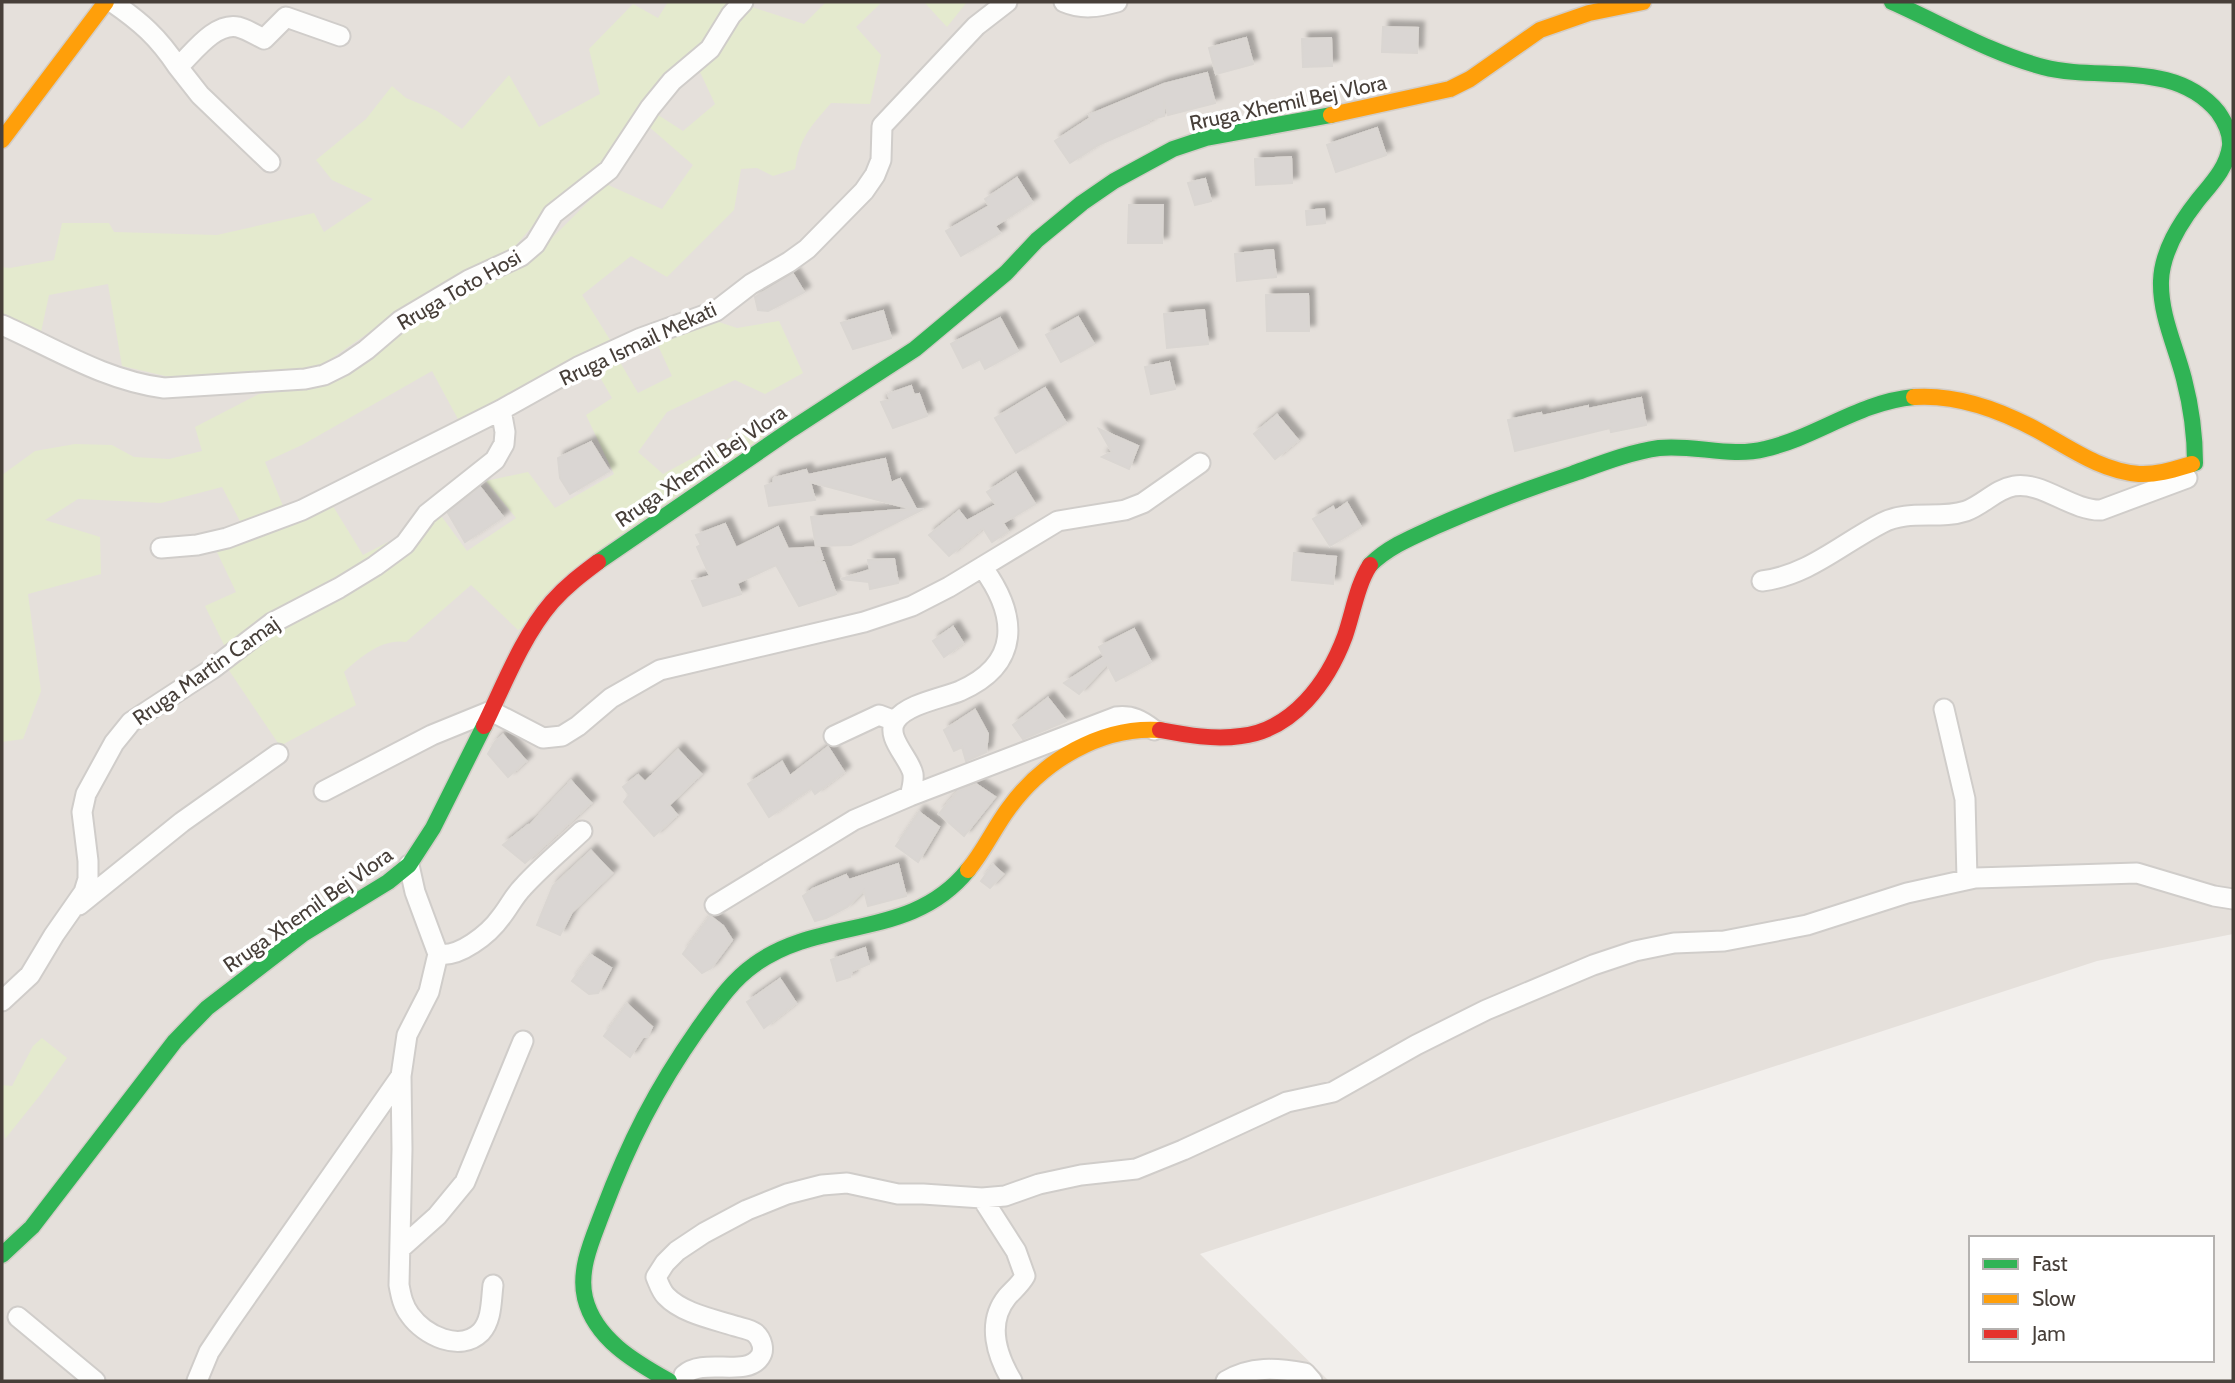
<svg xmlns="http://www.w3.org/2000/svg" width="2235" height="1383" viewBox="0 0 2235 1383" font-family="Cabin,sans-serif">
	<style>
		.residential { fill: #e5e0db }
		.green { fill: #e4eace }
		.building { fill: #dad6d3; stroke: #dad6d2; stroke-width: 2; filter: url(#shadow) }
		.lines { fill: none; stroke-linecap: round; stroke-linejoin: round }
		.street-casing { stroke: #d0cdca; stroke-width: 23 }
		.fast-casing { stroke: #d3cdc7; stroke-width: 19 }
		.slow-casing { stroke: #d3cdc7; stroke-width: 19 }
		.jam-casing { stroke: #d3cdc7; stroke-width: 19 }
		.street { stroke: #fdfdfc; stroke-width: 19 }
		.fast { stroke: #30b455; stroke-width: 16 }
		.slow { stroke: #ff9f0a; stroke-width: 16 }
		.jam { stroke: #e5322d; stroke-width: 16 }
		.labels { text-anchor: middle; stroke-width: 7; stroke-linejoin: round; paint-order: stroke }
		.street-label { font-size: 21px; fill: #473f39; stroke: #fff }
	</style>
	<defs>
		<filter id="shadow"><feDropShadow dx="6" dy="-6" stdDeviation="2" flood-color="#0004"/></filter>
	</defs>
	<rect width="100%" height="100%" fill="#f2efec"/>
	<path class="residential" d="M 2,2 L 2233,2 L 2233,934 L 2097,961 L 1200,1254 L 1329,1381 L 2,1381 Z"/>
	<path class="green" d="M 668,2 L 730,2 L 701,44 L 596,172 L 556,199 L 511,251 L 397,313 L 315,370 L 266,370 L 174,378 L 122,366 L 108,284 L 49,295 L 41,332 L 2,316 L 2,267 L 10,268 L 54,260 L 62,223 L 109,223 L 114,232 L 217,235 L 314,213 L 324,232 L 373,199 L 332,180 L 316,160 L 366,119 L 392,86 L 406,98 L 437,111 L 462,129 L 509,75 L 539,127 L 600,94 L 589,49 L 633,4 L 658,18 Z
		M 826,2 L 882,2 L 856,27 L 881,55 L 870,104 L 831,103 C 811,126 799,138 795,169 L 773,176 L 757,168 L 741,169 L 734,210 L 667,277 L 631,256 L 582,295 L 612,343 L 459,421 L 432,371 L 302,445 L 265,462 L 283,506 L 242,525 L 222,487 L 161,503 L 78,499 L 45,520 L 100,537 L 101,574 L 28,594 L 41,691 L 23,739 L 2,742 L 2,475 L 35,451 L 75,444 L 112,445 L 134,457 L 169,459 L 202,451 L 195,427 L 259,394 L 315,387 L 402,327 L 540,250 L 606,184 L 662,209 L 693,165 L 647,125 L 655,113 L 683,131 L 715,104 L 700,72 L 752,7 L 804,24 Z
		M 924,2 L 967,2 L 947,27 Z
		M 716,321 L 737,328 L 779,321 L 803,373 L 765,394 L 735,380 L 667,412 L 638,452 L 663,474 L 752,426 L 765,438 L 518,630 L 471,585 L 406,642 C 383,638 360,657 344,672 L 356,705 L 280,746 L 218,654 L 226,649 L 205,606 L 236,592 L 217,552 L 331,503 L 363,555 L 388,542 L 416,543 L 439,513 L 467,551 L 516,518 L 486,481 L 528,472 L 555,508 L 614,474 L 586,415 L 612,398 L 594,367 L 617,357 L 638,393 L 672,376 L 655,339 Z
		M 42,1038 L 67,1058 L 41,1094 L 5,1139 L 2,1117 L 2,1085 L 12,1086 L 33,1046 Z"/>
	<path class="building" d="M 1383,27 L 1418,28 L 1417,53 L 1382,52 Z
		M 1246,38 L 1253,64 L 1216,74 L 1209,48 Z
		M 1331,38 L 1332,66 L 1303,67 L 1302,39 Z
		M 1207,73 L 1215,103 L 1168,115 L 1164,101 L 1164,116 L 1148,120 L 1149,123 L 1098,145 L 1070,163 L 1055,141 L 1090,118 L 1089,115 L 1164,84 Z
		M 1377,128 L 1386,155 L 1336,172 L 1327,145 Z
		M 1291,157 L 1292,183 L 1256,185 L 1255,159 Z
		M 1017,178 L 1032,202 L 995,226 L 1000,233 L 961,256 L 946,231 L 989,206 L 985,199 Z
		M 1205,179 L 1211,201 L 1195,205 L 1188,183 Z
		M 1129,205 L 1163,205 L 1162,243 L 1128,243 Z
		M 1324,209 L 1325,223 L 1307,225 L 1306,211 Z
		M 1273,250 L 1276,277 L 1237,281 L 1235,254 Z
		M 793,274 L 804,292 L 768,311 L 758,310 L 755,297 Z
		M 1308,294 L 1309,331 L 1267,331 L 1266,295 Z
		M 1204,310 L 1208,344 L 1167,348 L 1164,314 Z
		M 883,311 L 891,338 L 853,349 L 841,323 Z
		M 1078,317 L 1094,344 L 1061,362 L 1046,335 Z
		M 1000,318 L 1018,351 L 985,369 L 980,359 L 963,368 L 951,344 Z
		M 1169,362 L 1175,389 L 1151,394 L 1145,367 Z
		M 911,386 L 914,395 L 919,394 L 927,416 L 893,428 L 881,402 L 890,400 L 888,394 Z
		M 1045,388 L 1066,423 L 1016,453 L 995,418 Z
		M 1641,398 L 1646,425 L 1611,432 L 1610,428 L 1515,451 L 1508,420 L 1541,413 L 1542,416 L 1588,406 L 1588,409 Z
		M 1277,415 L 1298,440 L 1275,459 L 1254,434 Z
		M 1099,429 L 1138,446 L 1129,469 L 1102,457 L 1112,452 Z
		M 591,442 L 609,471 L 570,494 L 560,478 L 558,458 Z
		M 885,459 L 891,483 L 900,479 L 916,509 L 923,509 L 851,545 L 816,546 L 811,517 L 912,509 L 810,482 L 815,500 L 769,506 L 765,486 L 773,483 L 774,478 L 806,470 L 808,475 Z
		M 1016,473 L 1035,504 L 1003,523 L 1008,531 L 992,542 L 983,528 L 949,556 L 929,535 L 959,511 L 967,521 L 996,505 L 987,492 Z
		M 480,487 L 503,517 L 465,542 L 448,513 Z
		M 1347,503 L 1361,527 L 1330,546 L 1313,519 L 1333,507 L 1335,511 Z
		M 725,524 L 736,548 L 778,527 L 788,549 L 819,547 L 823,559 L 816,563 L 824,562 L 836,594 L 799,606 L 776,565 L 737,583 L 741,594 L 703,606 L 692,581 L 710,576 L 697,547 L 701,545 L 696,535 Z
		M 1294,553 L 1336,557 L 1333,584 L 1292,580 Z
		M 894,559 L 898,583 L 870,589 L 869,582 L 841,579 L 870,570 L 868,560 Z
		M 953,627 L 963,643 L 944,657 L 933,641 Z
		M 1134,629 L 1151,662 L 1116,681 L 1107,664 L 1079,694 L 1064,683 L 1104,657 L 1099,647 Z
		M 1048,698 L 1066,721 L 1023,739 L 1013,725 Z
		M 975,710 L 988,734 L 986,752 L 966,761 L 962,747 L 954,751 L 944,730 Z
		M 503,735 L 526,761 L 508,777 L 488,754 L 495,742 Z
		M 828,747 L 844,772 L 815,794 L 811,788 L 769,817 L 748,784 L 782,762 L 790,776 Z
		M 678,750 L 701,774 L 669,805 L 677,815 L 654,836 L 624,802 L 629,795 L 623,787 L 638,775 L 645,782 Z
		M 571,781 L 591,803 L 525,863 L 503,845 L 528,825 L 529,826 Z
		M 976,784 L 995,797 L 964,836 L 939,814 L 959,790 Z
		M 919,812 L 939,827 L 918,862 L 896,846 Z
		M 591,851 L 612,873 L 572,912 L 560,935 L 537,925 L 553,886 Z
		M 898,864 L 906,896 L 868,906 L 864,890 L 847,907 L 826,918 L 815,921 L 803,896 L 813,889 L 846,875 L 849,880 Z
		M 993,865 L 1003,874 L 990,888 L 981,881 Z
		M 710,916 L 723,926 L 732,940 L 711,968 L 702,973 L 683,954 Z
		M 865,948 L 869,964 L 852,971 L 850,977 L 837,981 L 831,960 Z
		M 591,955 L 611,968 L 598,993 L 589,994 L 572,981 Z
		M 780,979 L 796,1003 L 764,1028 L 747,1002 Z
		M 627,1004 L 652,1027 L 647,1037 L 643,1037 L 630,1057 L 604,1036 Z"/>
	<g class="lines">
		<g class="street-casing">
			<path id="street" d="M 112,2 C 141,22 158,37 178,67 C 193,53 215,22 238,27 C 246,29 256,35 264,39 L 286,17 L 340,36
				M 1064,2 C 1083,10 1098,7 1117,2
				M 178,67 L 200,95 L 270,162
				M 2,325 C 54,348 106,381 164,388 L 305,379 L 324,375 L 344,365 L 366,350 L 400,321 L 469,280 L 521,256 L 535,244 L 553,214 L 609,170 L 650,108 L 672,81 L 710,49 L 731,15 L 743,2
				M 161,548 L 197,545 L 227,538 L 302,510 L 501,410 L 578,367 L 641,338 L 716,311 L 751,284 L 789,262 L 807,249 L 864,191 L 875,175 L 881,160 L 882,126 L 976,26 L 1007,2
				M 1762,581 C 1809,575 1841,544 1882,523 C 1909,509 1939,520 1966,511 C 1983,505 1996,489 2014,486 C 2042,481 2072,511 2101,510 L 2187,478
				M 1944,709 L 1965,799 L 1967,879
				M 834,736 L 879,715 L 895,721
				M 324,791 L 432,735 L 491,711 L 543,738 L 562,736 L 578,726 L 611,698 L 660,670 L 864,622 L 912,606 L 949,587 L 1058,521 L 1125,510 L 1143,503 L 1200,463
				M 910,796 C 912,789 914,782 913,774 C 910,758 884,737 896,720 C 907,704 943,698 960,691 C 1021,664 1018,616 983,568
				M 409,865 L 415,892 L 438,954 L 429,992 L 407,1035 L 401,1076 L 402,1149 L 399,1285 C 401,1296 403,1306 410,1315 C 424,1335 460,1353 481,1332 C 492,1320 491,1301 493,1285
				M 79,905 L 182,822 L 278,754
				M 715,905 L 854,820 L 910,796 L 1116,717 C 1132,715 1141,720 1154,730
				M 438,954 C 459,958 489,934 501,917 C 509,907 514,896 523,887 C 541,867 563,849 582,831
				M 2,1001 L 30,975 L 54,935 L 84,892 L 88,879 L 88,861 L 82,812 L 86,794 L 114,743 L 131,722 L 212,669 L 272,623 L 339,588 L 375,566 L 405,544 L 427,514 L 495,460 L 504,444 L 505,432 L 501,410
				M 982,1198 L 1016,1251 L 1025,1276 C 1020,1285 1013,1290 1007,1297 C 986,1323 997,1356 1012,1381
				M 400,1249 L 437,1216 L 465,1182 L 523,1041
				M 18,1317 L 95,1381
				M 197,1381 L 209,1352 L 229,1322 L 401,1076
				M 684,1381 L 684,1375 C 704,1357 746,1378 760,1357 C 765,1350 762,1339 755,1333 C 750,1329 741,1328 735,1326 C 713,1319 682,1313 666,1296 C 661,1291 659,1284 656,1277 L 665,1263 L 677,1251 L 704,1233 L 747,1210 L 787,1194 L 822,1185 L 847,1183 L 898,1194 L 923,1194 L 982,1198 L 1005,1196 L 1039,1184 L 1081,1175 L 1136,1169 L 1183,1150 L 1287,1102 L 1333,1092 L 1416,1045 L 1486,1010 L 1593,965 L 1635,951 L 1674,943 L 1724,941 L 1807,925 L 1907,893 L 1975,878 L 2137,873 L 2214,896 L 2233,899
				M 1226,1381 C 1251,1366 1276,1368 1305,1373 L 1312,1381"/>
		</g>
		<g class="fast-casing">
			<path id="fast" d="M 1892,2 C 1942,24 1990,53 2043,67 C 2101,82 2174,59 2218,112 C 2225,122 2231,134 2230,146 C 2227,168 2211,184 2198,200 C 2180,223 2162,251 2161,281 C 2160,315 2176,347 2184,379 C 2191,406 2195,435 2195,463 L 2192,464
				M 598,562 L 792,429 L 915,349 L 1006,273 L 1037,240 L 1082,203 L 1114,181 L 1173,149 L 1206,138 L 1331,115
				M 1370,565 C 1389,546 1415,536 1439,525 C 1482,506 1527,489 1572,474 C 1600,464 1630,452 1659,448 C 1694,444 1730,458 1765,449 C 1817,437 1859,402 1914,397
				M 2,1255 L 32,1227 L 175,1041 L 207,1008 L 303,934 L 388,882 L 409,865 L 433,828 L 484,726
				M 669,1381 C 635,1362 595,1339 585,1298 C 578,1269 593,1238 603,1211 C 629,1142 656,1089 698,1029 C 715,1006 730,982 754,965 C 820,916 911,941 968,870"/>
		</g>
		<g class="slow-casing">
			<path id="slow" d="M 1331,115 L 1450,89 L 1470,79 L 1540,30 L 1589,13 L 1643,2
				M 2,140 L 106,2
				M 1914,397 C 1958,394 2000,410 2037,430 C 2070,448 2101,471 2139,474 C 2158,475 2175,469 2192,464
				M 968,870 C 984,851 994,828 1009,808 C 1043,761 1101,726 1160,730"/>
		</g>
		<g class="jam-casing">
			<path id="jam" d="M 484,726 C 504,685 522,637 552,602 C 566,586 582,574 598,562
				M 1160,730 C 1187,735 1214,740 1241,736 C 1293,730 1328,682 1345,636 C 1353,613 1357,585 1370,565"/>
		</g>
		<use href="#street" class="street"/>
		<use href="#fast" class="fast"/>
		<use href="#slow" class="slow"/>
		<use href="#jam" class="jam"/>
	</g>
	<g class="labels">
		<g class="street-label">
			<text transform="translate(1288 103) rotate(-12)" y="7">Rruga Xhemil Bej Vlora</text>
			<text transform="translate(459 290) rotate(-30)" y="7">Rruga Toto Hosi</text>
			<text transform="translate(638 344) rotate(-25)" y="7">Rruga Ismail Mekati</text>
			<text transform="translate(701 466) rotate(-34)" y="7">Rruga Xhemil Bej Vlora</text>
			<text transform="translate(206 671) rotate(-35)" y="7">Rruga Martin Camaj</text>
			<text transform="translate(308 910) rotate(-35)" y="7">Rruga Xhemil Bej Vlora</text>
		</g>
	</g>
	<rect width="2235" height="1383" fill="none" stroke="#473f39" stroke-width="7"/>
	<rect x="1969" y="1236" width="245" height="126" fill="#ffffff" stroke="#b5b2b0" stroke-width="2"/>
	<rect x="1983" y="1259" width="35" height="10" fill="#30b455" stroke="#b5b2b0" stroke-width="2"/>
	<text x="2032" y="1271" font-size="21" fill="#473f39">Fast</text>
	<rect x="1983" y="1294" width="35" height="10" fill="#ff9f0a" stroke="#b5b2b0" stroke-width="2"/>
	<text x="2032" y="1306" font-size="21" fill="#473f39">Slow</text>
	<rect x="1983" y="1329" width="35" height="10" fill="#e5322d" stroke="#b5b2b0" stroke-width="2"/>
	<text x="2032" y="1341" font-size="21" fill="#473f39">Jam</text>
</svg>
